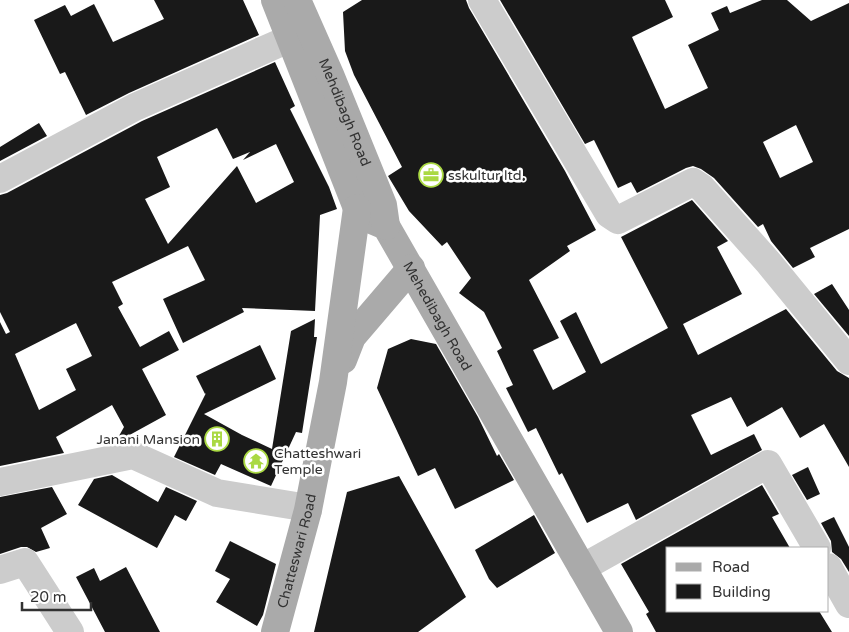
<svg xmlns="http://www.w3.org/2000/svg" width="849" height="632" viewBox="0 0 849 632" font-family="'Varela Round',sans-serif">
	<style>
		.building { fill: #191919; fill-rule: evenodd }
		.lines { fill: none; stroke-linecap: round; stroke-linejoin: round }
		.minor { stroke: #ccc; stroke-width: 28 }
		.major { stroke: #aaa; stroke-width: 28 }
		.labels { text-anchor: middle; stroke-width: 5; stroke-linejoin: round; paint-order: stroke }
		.street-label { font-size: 14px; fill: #323232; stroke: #fff }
		.poi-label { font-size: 14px; fill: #323232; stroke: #fff; text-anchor: start }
	</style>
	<rect width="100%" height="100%" fill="#fff"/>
	<path class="building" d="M 154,0 L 243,0 L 259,35 L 129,93 L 86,115 L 65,72 L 60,74 L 34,20 L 65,5 L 71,16 L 94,4 L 113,42 L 164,19 Z
		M 362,0 L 466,0 L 469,8 L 565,171 L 596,230 L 567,246 L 570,251 L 529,280 L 559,338 L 533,350 L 553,390 L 586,372 L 560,321 L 576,312 L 601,364 L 668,328 L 621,237 L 692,200 L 728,241 L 717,247 L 742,294 L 683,324 L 698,355 L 786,309 L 837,371 L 849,378 L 849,467 L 824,424 L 800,438 L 782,407 L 747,427 L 731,397 L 691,415 L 711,455 L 754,434 L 762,450 L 636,520 L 628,503 L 587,523 L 562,473 L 559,475 L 536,428 L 528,432 L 506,388 L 513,385 L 497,351 L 502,348 L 484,312 L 459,293 L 471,278 L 447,242 L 442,246 L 409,211 L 388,176 L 402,167 L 354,75 L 345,51 L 343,12 Z
		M 500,0 L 665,0 L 673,17 L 632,37 L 665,109 L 708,88 L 688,45 L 719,30 L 711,13 L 727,6 L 730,13 L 762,0 L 787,0 L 811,21 L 849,3 L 849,229 L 810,248 L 815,257 L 793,268 L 771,241 L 763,224 L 758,227 L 714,178 L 701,169 L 693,166 L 686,168 L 637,193 L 631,182 L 618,188 L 594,140 L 585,144 ZM 796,125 L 813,162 L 780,178 L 763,142 Z
		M 275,62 L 295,106 L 290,109 L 329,187 L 337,209 L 320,215 L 315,311 L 242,308 L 244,312 L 183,343 L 163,299 L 205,280 L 188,246 L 112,282 L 123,304 L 118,307 L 140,347 L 169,331 L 179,350 L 142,369 L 166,415 L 115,443 L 124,427 L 112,405 L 56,437 L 64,453 L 0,466 L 0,322 L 6,334 L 10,332 L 0,312 L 0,195 L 7,193 L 142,121 ZM 217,128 L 233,159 L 250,152 L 243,160 L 276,144 L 294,182 L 256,203 L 237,166 L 168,244 L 145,199 L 170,187 L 157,157 ZM 76,323 L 92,356 L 66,369 L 76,390 L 39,410 L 15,354 Z
		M 39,123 L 47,136 L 0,161 L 0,147 Z
		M 832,284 L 849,310 L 849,336 L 814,294 Z
		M 315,319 L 314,337 L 317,337 L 302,433 L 296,432 L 271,486 L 221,464 L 215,475 L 174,457 L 206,393 L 205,394 L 196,376 L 260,345 L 276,379 L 204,414 L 242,435 L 272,449 L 291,331 Z
		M 411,339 L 436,344 L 478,417 L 497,456 L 499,454 L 514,480 L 455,509 L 435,468 L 418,476 L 377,388 L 388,349 Z
		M 808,467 L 820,494 L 807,500 L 792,475 Z
		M 112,475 L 158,502 L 166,487 L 197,501 L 186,521 L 175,515 L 157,548 L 78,505 L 94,479 Z
		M 399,476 L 466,597 L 418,632 L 314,632 L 347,492 Z
		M 762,485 L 779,514 L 772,517 L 790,548 L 668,548 L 668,611 L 819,611 L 832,632 L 656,632 L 646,614 L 649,612 L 621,564 Z
		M 52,487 L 67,514 L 41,528 L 50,548 L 36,552 L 27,547 L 21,547 L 0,554 L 0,497 Z
		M 534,515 L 555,553 L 497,588 L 489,579 L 475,550 Z
		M 834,517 L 849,547 L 849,572 L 841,559 L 832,552 L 831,541 L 821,523 Z
		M 230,541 L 276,564 L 263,615 L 257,626 L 216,602 L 230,579 L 215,571 Z
		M 126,567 L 160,632 L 105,632 L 76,577 L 94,568 L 100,581 Z"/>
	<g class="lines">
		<path class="minor" d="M 482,0 L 609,214 L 618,220 L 693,182 L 702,188 L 768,262 L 849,361
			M 0,179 L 135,107 L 291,38
			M 0,482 L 133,455 L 217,493 L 296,506 L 308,510
			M 828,567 L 849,604
			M 582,568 L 768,464 L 817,548
			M 0,570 L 25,562 L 70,632"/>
		<g class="major">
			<path id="s1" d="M 275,0 L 357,208 L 367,218 L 386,226 L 619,632"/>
			<path id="s2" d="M 297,0 L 331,77 L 383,205 L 386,226"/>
			<path d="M 343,360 L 352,337 L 411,268"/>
			<path id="s3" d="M 275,632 L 308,510 L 333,382 L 357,208"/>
		</g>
	</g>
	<defs>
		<g id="office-ring" transform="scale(1.25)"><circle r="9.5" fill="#fff" stroke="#aad943" stroke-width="1.5"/><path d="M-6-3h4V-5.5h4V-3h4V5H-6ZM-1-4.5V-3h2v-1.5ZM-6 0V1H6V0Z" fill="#aad943"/></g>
		<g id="building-ring" transform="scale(1.25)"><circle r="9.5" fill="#fff" stroke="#aad943" stroke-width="1.5"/><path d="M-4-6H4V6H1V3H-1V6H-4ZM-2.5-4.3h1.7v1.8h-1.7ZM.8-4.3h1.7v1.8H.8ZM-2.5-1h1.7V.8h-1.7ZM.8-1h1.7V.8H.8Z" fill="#aad943"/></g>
		<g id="temple-ring" transform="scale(1.25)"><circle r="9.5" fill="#fff" stroke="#aad943" stroke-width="1.5"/><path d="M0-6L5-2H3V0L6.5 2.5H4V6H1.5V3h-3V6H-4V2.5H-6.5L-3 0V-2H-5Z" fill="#aad943"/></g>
	</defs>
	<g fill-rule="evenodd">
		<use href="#office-ring" x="431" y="175"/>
		<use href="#building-ring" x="217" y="439"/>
		<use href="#temple-ring" x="256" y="461"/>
	</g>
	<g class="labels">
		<g class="street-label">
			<text dy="5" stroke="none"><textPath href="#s2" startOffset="122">Mehdibagh Road</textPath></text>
			<text dy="5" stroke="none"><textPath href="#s1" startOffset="362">Mehedibagh Road</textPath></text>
			<text dy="5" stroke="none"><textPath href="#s3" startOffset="84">Chatteswari Road</textPath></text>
		</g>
		<g class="poi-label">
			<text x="448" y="180">sskultur ltd.</text>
			<text x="200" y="444" text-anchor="end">Janani Mansion</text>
			<text x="274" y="458">Chatteshwari<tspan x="274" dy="16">Temple</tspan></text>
		</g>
	</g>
	<rect x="666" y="547" width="162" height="65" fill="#ffffff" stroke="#adadad"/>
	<rect x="676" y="563" width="25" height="8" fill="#aaaaaa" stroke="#adadad"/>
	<text x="712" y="572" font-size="15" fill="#323232">Road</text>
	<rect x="676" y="584" width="25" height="15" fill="#191919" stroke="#adadad"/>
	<text x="712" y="597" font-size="15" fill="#323232">Building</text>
	<path d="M22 602v8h69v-8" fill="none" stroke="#323232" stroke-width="2.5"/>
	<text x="30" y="602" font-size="15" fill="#323232" stroke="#ffffff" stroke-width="4" paint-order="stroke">20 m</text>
</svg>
